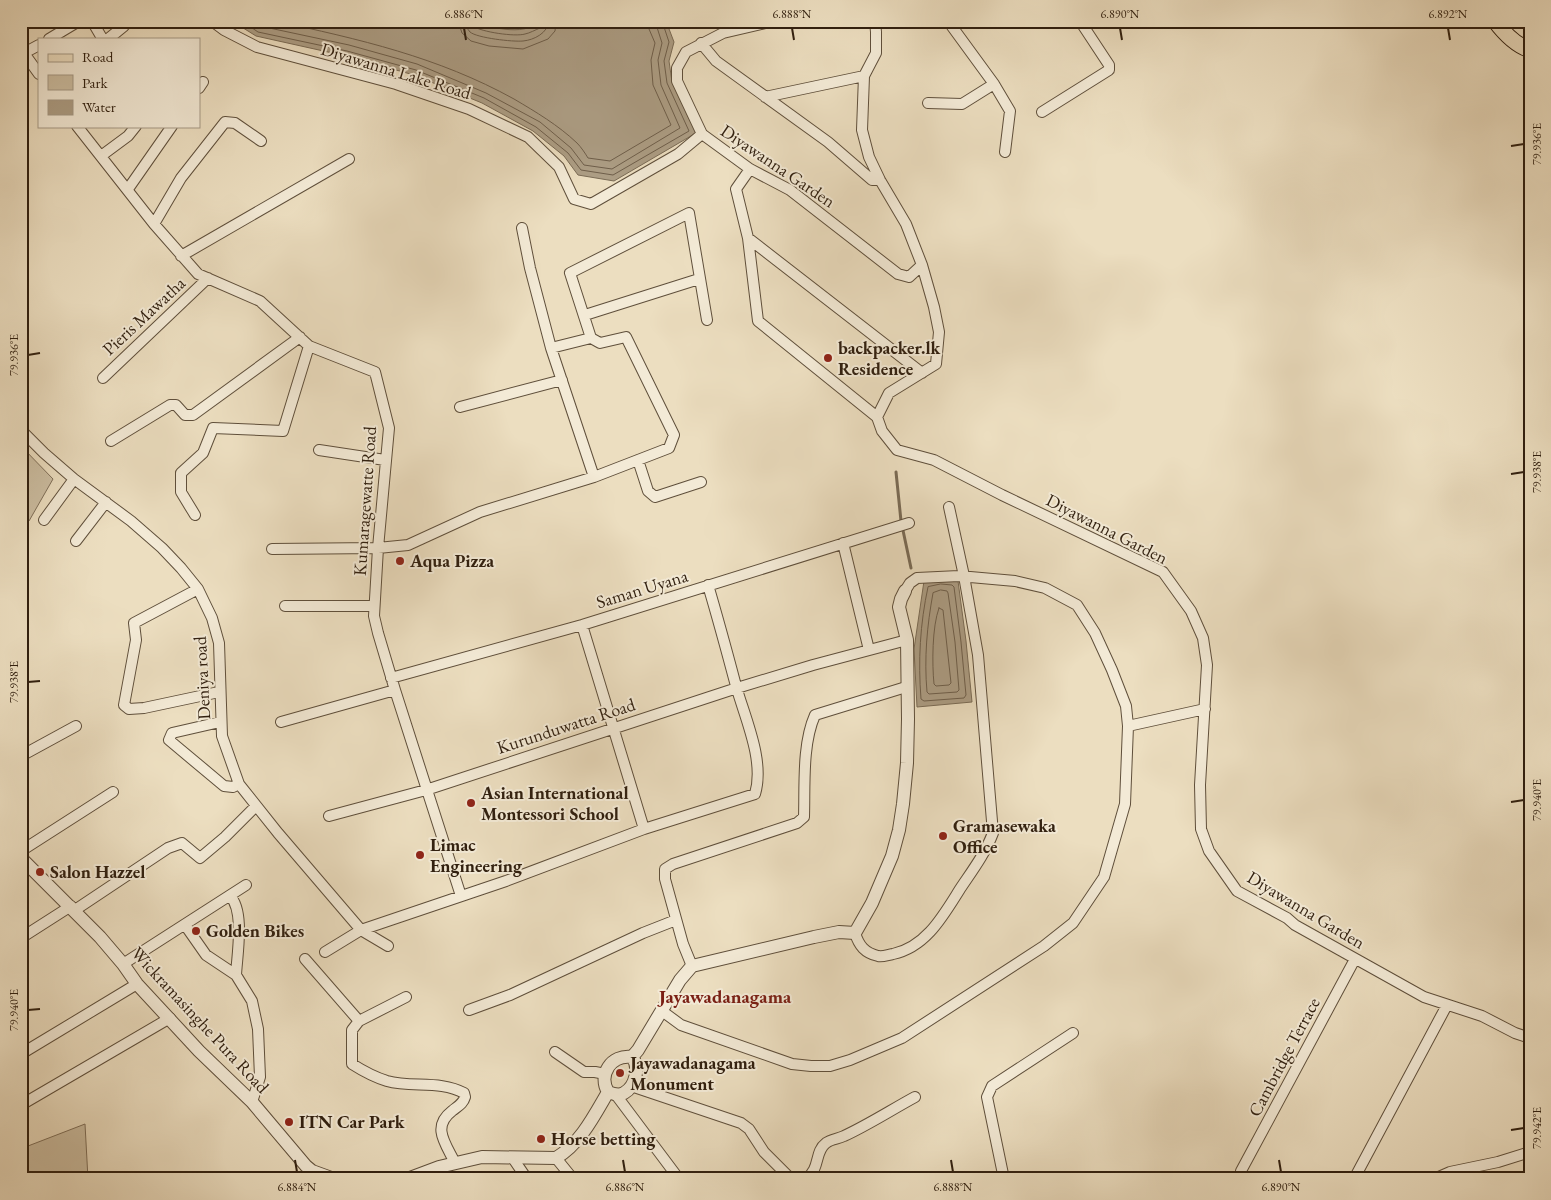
<svg xmlns="http://www.w3.org/2000/svg" width="1551" height="1200" viewBox="0 0 1551 1200" font-family="'EB Garamond',serif">
	<style>
		.green { fill: #ccbea2; stroke: #7e6e58 }
		.water { fill: #ac9d84; stroke: #7a6b55 }
		.lines { fill: none; stroke-linecap: round; stroke-linejoin: round }
		.shore { stroke: #6e5e4a; stroke-width: 1 }
		.stream { stroke: #7a6b55; stroke-width: 3 }
		.minor-casing { stroke: #5f4f3b; stroke-width: 12 }
		.tertiary-casing { stroke: #5f4f3b; stroke-width: 14 }
		.primary-casing { stroke: #301f0f; stroke-width: 17 }
		.minor { stroke: #f3ead6; stroke-width: 10 }
		.tertiary { stroke: #f3ead6; stroke-width: 12 }
		.primary { stroke: #ecdec0; stroke-width: 15 }
		.ticks { fill: none; stroke: #301f0f; stroke-width: 2 }
		.poi-dot { fill: #8f2418; stroke: #f3ead6; stroke-width: 2 }
		.labels { text-anchor: middle; stroke-width: 4; stroke-linejoin: round; paint-order: stroke }
		.street-label { font-size: 18px; fill: #301f0f; stroke: #f3ead6 }
		.poi-label { font-size: 18px; font-weight: bold; fill: #301f0f; stroke: #f3ead6; text-anchor: start }
		.neighbourhood-label { font-size: 19px; font-weight: bold; fill: #7a1f14; stroke: #f3ead6 }
		.neatline { fill: none; stroke: #301f0f; stroke-width: 2 }
		.ticks-label { font-size: 12px; text-anchor: middle; fill: #301f0f }
	</style>
	<rect width="100%" height="100%" fill="#ecdec0"/>
	<filter id="stains"><feTurbulence type="fractalNoise" baseFrequency=".004" numOctaves="4"/><feColorMatrix values="0 0 0 0 .2 0 0 0 0 .09 0 0 0 0 .02 0 0 0 .5 -.17"/></filter>
	<radialGradient id="worn" r=".72"><stop offset=".6" stop-color="#630" stop-opacity="0"/><stop offset="1" stop-color="#630" stop-opacity=".3"/></radialGradient>
	<path class="green" d="M 468,21 L 539,21 C 524,38 487,26 468,21 Z
		M 21,446 L 53,479 L 29,521 L 21,518 Z
		M 85,1124 L 88,1179 L 21,1179 L 21,1145 L 28,1146 Z"/>
	<path class="water" d="M 232,21 L 468,21 C 487,26 524,38 539,21 L 666,21 L 674,42 L 669,61 L 672,82 L 696,133 L 614,181 L 578,175 L 564,156 L 533,131 L 482,103 L 414,75 L 346,56 L 256,36 Z
		M 924,581 L 958,581 L 966,641 L 972,702 L 917,707 L 914,649 Z"/>
	<g class="lines">
		<path class="shore" d="M 242,21 L 258,32 L 347,51 L 416,70 L 484,98 L 536,127 L 568,153 L 581,170 L 613,175 L 689,131 L 667,83 L 664,61 L 669,42 L 662,21
			M 253,21 L 260,26 L 349,45 L 417,64 L 486,93 L 540,122 L 571,148 L 584,165 L 612,169 L 680,128 L 661,85 L 658,60 L 662,43 L 655,21
			M 275,21 C 359,39 438,57 514,99 C 536,112 558,125 577,143 C 581,147 585,153 588,158 L 610,161 L 671,125 L 653,85 L 651,60 L 655,43 L 649,29 L 648,21
			M 458,21 L 462,33 L 471,41 L 489,46 L 523,49 L 548,39 L 555,31 L 556,21
			M 466,21 C 466,25 467,29 470,32 C 477,38 513,42 523,41 C 534,40 548,33 549,21
			M 472,21 L 473,26 C 481,32 515,37 525,34 C 530,33 535,30 540,28 L 542,21
			M 941,584 L 952,585 L 954,587 L 961,642 L 966,695 L 964,698 L 924,701 L 921,699 C 918,661 920,624 928,587 Z
			M 941,590 L 947,591 L 948,593 L 955,642 L 959,690 L 957,692 L 929,694 L 927,692 C 924,658 927,626 933,593 Z
			M 939,608 L 943,610 L 951,683 L 949,685 L 936,686 L 934,684 C 932,664 932,627 939,608 Z"/>
		<path class="stream" d="M 896,472 L 901,521 L 911,568"/>
		<g class="minor-casing">
			<path id="minor" d="M 92,21 L 102,38 L 104,39
				M 212,21 L 224,30 L 257,47 L 396,84 L 469,109 L 528,137 L 559,167 L 574,199 L 591,204 L 678,154 L 702,134
				M 774,21 L 723,33 L 686,52 L 677,68 L 677,81 L 702,134 L 750,169 L 790,190 L 898,274 L 909,277 L 922,265
				M 875,21 L 876,32 L 876,53 L 864,76 L 862,130 L 869,157 L 880,180 L 906,224 L 922,265 L 934,307 L 939,332 L 936,364 L 889,393 L 877,417 L 882,431 L 897,450 L 934,460 L 1002,495 L 1163,572 L 1191,611 L 1203,638 L 1207,665 L 1200,785 L 1201,829 L 1209,851 L 1237,891 L 1287,918 L 1295,925 L 1424,997 L 1482,1016 L 1515,1033 L 1530,1038
				M 948,21 L 994,84 L 1010,111 L 1005,152
				M 49,39 L 79,21
				M 108,39 L 124,26
				M 701,43 L 716,61 L 828,142 L 872,180 L 880,180
				M 21,49 L 39,74
				M 24,53 L 39,45
				M 199,88 L 203,82
				M 765,97 L 864,76
				M 928,103 L 962,104 L 994,84
				M 1042,112 L 1109,70 L 1109,65 L 1080,21
				M 77,126 L 154,224 L 198,274 L 260,301 L 309,346 L 375,372 L 389,428 L 378,548 L 374,616 L 378,633 L 395,690 L 461,896
				M 101,156 L 128,136 L 136,126
				M 750,169 L 736,189 L 748,238 L 758,321 L 877,417
				M 128,189 L 172,126
				M 154,224 L 181,178 L 225,122 L 235,123 L 261,141
				M 522,228 L 530,268 L 551,348 L 594,477
				M 748,238 L 922,373
				M 181,256 L 349,159
				M 585,315 L 699,279
				M 551,348 L 591,338
				M 103,378 L 208,278
				M 460,407 L 562,380
				M 21,430 L 44,453 L 74,479 L 131,521 L 162,548 L 181,568 L 198,589 L 212,618 L 219,643 L 222,736 L 239,784 L 278,833 L 361,930 L 388,946
				M 111,441 L 170,405 L 176,405 L 185,415 L 193,415 L 300,337
				M 319,450 L 385,460
				M 638,460 L 648,491 L 655,497 L 701,482
				M 195,515 L 181,492 L 181,473 L 203,453 L 213,428 L 283,431 L 309,346
				M 44,520 L 74,479
				M 76,541 L 106,502
				M 843,543 L 869,650
				M 272,549 L 378,548 L 408,545 L 480,512 L 594,477 L 669,448 L 674,435 L 626,337 L 600,343 L 591,338 L 570,273 L 689,213 L 707,320
				M 198,589 L 134,623 L 136,640 L 124,705 L 129,709 L 144,708 L 219,692
				M 285,606 L 374,606
				M 582,625 L 644,829
				M 391,678 L 582,625 L 909,523
				M 220,722 L 172,733 L 169,740 L 224,786 L 233,787 L 239,784
				M 281,722 L 395,690
				M 1128,726 L 1205,709
				M 21,756 L 76,726
				M 329,816 L 426,790 L 737,688 L 813,665 L 907,640
				M 21,851 L 113,792
				M 230,896 C 245,911 237,955 236,975
				M 75,910 L 168,848 L 182,843 L 200,858 L 225,837 L 255,807
				M 185,925 L 206,955 L 236,975 L 252,1001 L 258,1029 L 260,1077 L 252,1102
				M 855,933 C 859,946 865,953 878,956 C 883,957 887,955 893,954 C 926,947 943,916 960,889 C 972,871 985,854 993,833 L 978,655 L 964,576 L 949,507
				M 21,938 L 71,906
				M 325,952 L 361,930 L 506,881 L 644,829 L 755,794 C 765,761 745,718 736,686 C 727,652 718,619 708,585
				M 305,959 L 359,1021
				M 123,964 L 246,885
				M 692,966 L 683,944 L 665,879 L 665,869 L 673,864 L 797,823 L 804,817 C 805,786 802,744 815,715 L 906,687
				M 406,997 L 359,1021 L 352,1030 L 352,1064 C 363,1071 374,1077 387,1081 C 412,1088 440,1080 464,1093 L 465,1097 C 463,1104 458,1106 452,1111 C 431,1127 446,1144 455,1163
				M 469,1010 L 510,995 L 643,933 L 676,920
				M 662,1011 L 681,1025 L 792,1064 L 811,1066 L 830,1066 L 850,1060 L 902,1038 L 1044,946 L 1073,923 L 1104,877 L 1125,804 L 1128,726 L 1126,706 L 1112,670 L 1095,633 L 1077,605 L 1045,588 L 1015,581 L 959,576 L 917,578 L 910,583 L 905,591
				M 555,1052 L 584,1072 L 595,1072 L 605,1074
				M 21,1054 L 137,984
				M 631,1086 L 741,1123 L 749,1129 L 764,1152 L 791,1179
				M 616,1095 L 679,1179
				M 21,1105 L 170,1018
				M 512,1157 L 527,1179
				M 556,1158 L 573,1179
				M 439,1167 L 443,1179
				M 1241,1171 L 1355,959
				M 806,1179 C 821,1168 814,1152 826,1143 C 831,1139 838,1139 844,1136 C 868,1125 891,1110 915,1097
				M 1004,1179 L 987,1097 L 992,1086 L 1073,1033
				M 1354,1179 L 1447,1005
				M 1434,1179 L 1450,1172 L 1498,1162 L 1530,1152"/>
		</g>
		<g class="tertiary-casing">
			<path id="tertiary" d="M 21,858 L 100,937 L 123,964 L 137,984 L 199,1051 L 252,1102 L 306,1166 L 312,1171 L 334,1179
				M 632,1057 L 638,1050 L 680,980 L 692,966 L 814,937 L 839,932 L 855,933 L 872,903 L 892,856 L 899,830 L 903,804 L 907,763 L 908,719 L 907,640 L 899,607 L 901,599 L 905,591
				M 608,1092 C 613,1094 619,1096 624,1093 C 636,1086 640,1067 632,1057
				M 608,1092 C 598,1075 611,1054 632,1057
				M 407,1179 L 439,1167 L 482,1157 L 556,1158 C 580,1144 594,1116 608,1092"/>
		</g>
		<g class="primary-casing">
			<path id="primary" d="M 1495,21 C 1504,33 1515,45 1530,50"/>
		</g>
		<use href="#minor" class="minor"/>
		<use href="#tertiary" class="tertiary"/>
		<use href="#primary" class="primary"/>
	</g>
	<path class="ticks" d="M 464,28 L 466,40M 792,28 L 794,40M 1120,28 L 1122,40M 1448,28 L 1450,40M 1511,146 L 1524,144M 28,355 L 40,353M 1511,474 L 1524,472M 28,682 L 40,681M 1511,802 L 1524,800M 28,1010 L 40,1009M 1511,1130 L 1524,1128M 295,1160 L 297,1172M 623,1160 L 625,1172M 951,1160 L 953,1172M 1279,1160 L 1281,1172"/>
	<g class="poi-dot">
		<circle cx="828" cy="358" r="5"/>
		<circle cx="400" cy="561" r="5"/>
		<circle cx="471" cy="803" r="5"/>
		<circle cx="943" cy="836" r="5"/>
		<circle cx="420" cy="855" r="5"/>
		<circle cx="40" cy="872" r="5"/>
		<circle cx="196" cy="931" r="5"/>
		<circle cx="620" cy="1073" r="5"/>
		<circle cx="289" cy="1122" r="5"/>
		<circle cx="541" cy="1139" r="5"/>
	</g>
	<g class="labels">
		<g class="street-label">
			<text transform="translate(396 71) rotate(17)" y="6">Diyawanna Lake Road</text>
			<text transform="translate(778 166) rotate(34)" y="6">Diyawanna Garden</text>
			<text transform="translate(144 316) rotate(-43)" y="6">Pieris Mawatha</text>
			<text transform="translate(365 501) rotate(-86)" y="6">Kumaragewatte Road</text>
			<text transform="translate(1107 529) rotate(27)" y="6">Diyawanna Garden</text>
			<text transform="translate(642 589) rotate(-17)" y="6">Saman Uyana</text>
			<text transform="translate(202 678) rotate(-93)" y="6">Deniya road</text>
			<text transform="translate(566 726) rotate(-18)" y="6">Kurunduwatta Road</text>
			<text transform="translate(1306 910) rotate(31)" y="6">Diyawanna Garden</text>
			<text transform="translate(200 1020) rotate(47)" y="6">Wickramasinghe Pura Road</text>
			<text transform="translate(1284 1057) rotate(-62)" y="6">Cambridge Terrace</text>
		</g>
		<g class="poi-label">
			<text x="838" y="354">backpacker.lk<tspan x="838" dy="21">Residence</tspan></text>
			<text x="410" y="567">Aqua Pizza</text>
			<text x="481" y="799">Asian International<tspan x="481" dy="21">Montessori School</tspan></text>
			<text x="953" y="832">Gramasewaka<tspan x="953" dy="21">Office</tspan></text>
			<text x="430" y="851">Limac<tspan x="430" dy="21">Engineering</tspan></text>
			<text x="50" y="878">Salon Hazzel</text>
			<text x="206" y="937">Golden Bikes</text>
			<text x="630" y="1069">Jayawadanagama<tspan x="630" dy="21">Monument</tspan></text>
			<text x="299" y="1128">ITN Car Park</text>
			<text x="551" y="1145">Horse betting</text>
		</g>
		<g class="neighbourhood-label">
			<text x="725" y="1003">Jayawadanagama</text>
		</g>
	</g>
	<rect width="1551" height="1200" fill="none" stroke="#ecdec0" stroke-width="55"/>
	<rect x="38" y="38" width="162" height="90" fill="#f3ead6" stroke="#a59986"/>
	<rect x="48" y="54" width="25" height="8" fill="#ecdec0" stroke="#a59986"/>
	<text x="82" y="62" font-size="15" fill="#301f0f">Road</text>
	<rect x="48" y="75" width="25" height="15" fill="#ccbea2" stroke="#a59986"/>
	<text x="82" y="88" font-size="15" fill="#301f0f">Park</text>
	<rect x="48" y="100" width="25" height="15" fill="#ac9d84" stroke="#a59986"/>
	<text x="82" y="112" font-size="15" fill="#301f0f">Water</text>
	<rect x="28" y="28" width="1496" height="1144" class="neatline"/>
	<g class="ticks-label">
		<text x="464" y="18">6.886°N</text>
		<text x="792" y="18">6.888°N</text>
		<text x="1120" y="18">6.890°N</text>
		<text x="1448" y="18">6.892°N</text>
		<text transform="translate(1537 144) rotate(-90)" y="4">79.936°E</text>
		<text transform="translate(14 355) rotate(-90)" y="4">79.936°E</text>
		<text transform="translate(1537 472) rotate(-90)" y="4">79.938°E</text>
		<text transform="translate(14 682) rotate(-90)" y="4">79.938°E</text>
		<text transform="translate(1537 800) rotate(-90)" y="4">79.940°E</text>
		<text transform="translate(14 1010) rotate(-90)" y="4">79.940°E</text>
		<text transform="translate(1537 1128) rotate(-90)" y="4">79.942°E</text>
		<text x="297" y="1191">6.884°N</text>
		<text x="625" y="1191">6.886°N</text>
		<text x="953" y="1191">6.888°N</text>
		<text x="1281" y="1191">6.890°N</text>
	</g>
	<rect width="100%" height="100%" filter="url(#stains)"/>
	<rect width="100%" height="100%" fill="url(#worn)"/>
</svg>
